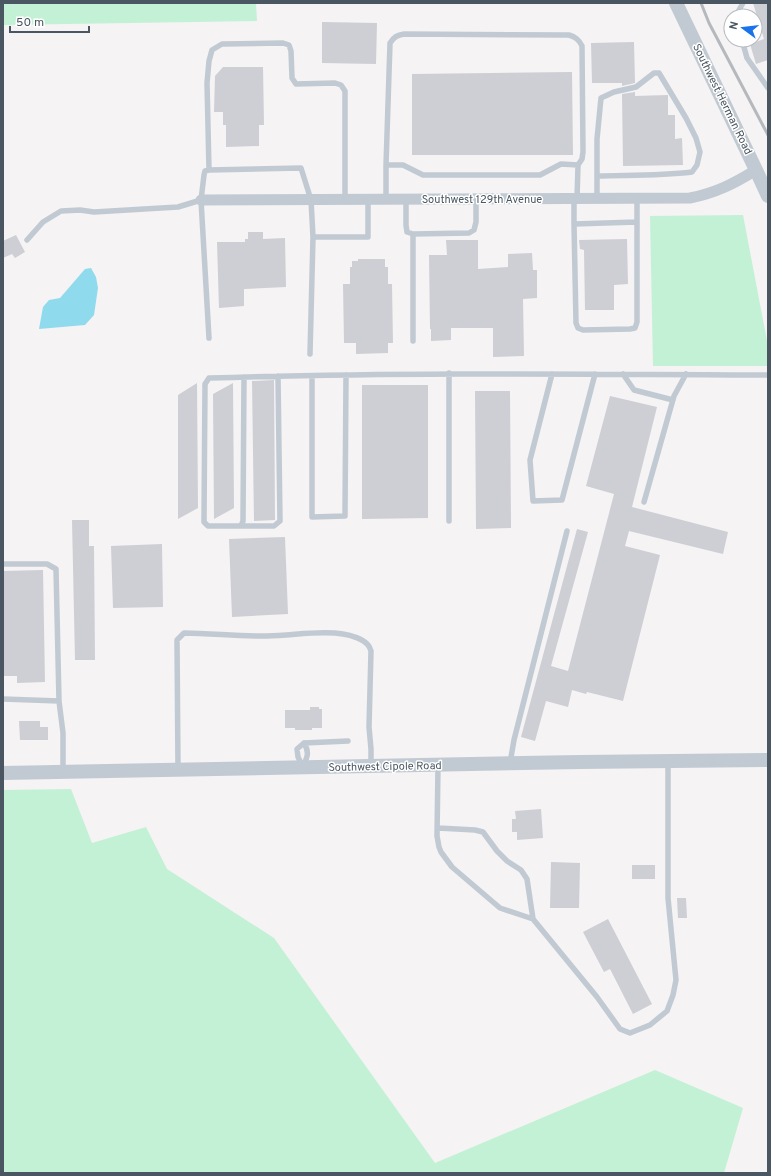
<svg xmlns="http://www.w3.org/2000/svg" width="771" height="1176" viewBox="0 0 771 1176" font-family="Overpass,sans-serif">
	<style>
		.green { fill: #c3f1d5 }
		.water { fill: #90daee }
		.building { fill: #cdcfd5 }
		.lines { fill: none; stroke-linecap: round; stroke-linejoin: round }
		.service { stroke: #c1cad2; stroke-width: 5.5 }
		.minor { stroke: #c1cad2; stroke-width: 11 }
		.tertiary { stroke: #c1cad2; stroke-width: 14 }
		.rail { stroke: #b5b8bd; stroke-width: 3 }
		.labels { text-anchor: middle; stroke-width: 3; stroke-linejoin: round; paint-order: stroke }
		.street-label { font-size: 11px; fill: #4a5661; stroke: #fff }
	</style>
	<rect width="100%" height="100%" fill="#f5f3f3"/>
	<path class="green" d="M 3,3 L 256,3 L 257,21 L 3,25 Z
		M 743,215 L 768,346 L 768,366 L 653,366 L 650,216 Z
		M 71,789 L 92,843 L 146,827 L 167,869 L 274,938 L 435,1163 L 655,1070 L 743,1108 L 724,1173 L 3,1173 L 3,790 Z"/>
	<path class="water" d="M 91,268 L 96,277 L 98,288 L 94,315 L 85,325 L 39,329 L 43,307 L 49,300 L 60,298 L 85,269 Z"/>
	<path class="building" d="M 753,3 L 768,3 L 768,60 L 756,64 L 750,44 L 764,39 Z
		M 322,22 L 377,23 L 376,64 L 322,63 Z
		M 634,42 L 635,83 L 622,86 L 622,83 L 592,83 L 591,43 Z
		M 223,67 L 263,67 L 264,125 L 259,125 L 259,146 L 226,147 L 226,125 L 223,125 L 223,112 L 214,112 L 215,76 Z
		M 572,72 L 573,155 L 412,155 L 412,74 Z
		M 635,92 L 635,96 L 668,95 L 668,115 L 675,115 L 675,139 L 682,138 L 683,165 L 623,166 L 622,94 Z
		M 248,232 L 263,232 L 263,239 L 285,238 L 286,287 L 244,289 L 244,306 L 219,308 L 217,242 L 245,242 L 245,239 L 248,239 Z
		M 16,235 L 25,252 L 15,258 L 12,254 L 3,258 L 3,241 Z
		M 627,239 L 628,284 L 614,285 L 614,310 L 585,310 L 584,250 L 580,249 L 579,240 Z
		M 446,240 L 478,240 L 478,269 L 508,267 L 508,254 L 532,253 L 533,270 L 537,270 L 537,298 L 523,299 L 524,356 L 493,357 L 493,328 L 451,328 L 451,340 L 431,341 L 431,329 L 430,329 L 429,255 L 447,255 Z
		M 358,259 L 385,259 L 385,267 L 388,267 L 388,284 L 392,284 L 393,343 L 388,343 L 388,353 L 356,354 L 356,343 L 344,343 L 343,284 L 350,284 L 350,267 L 352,267 L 352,261 L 358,261 Z
		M 274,380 L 275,520 L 254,521 L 252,381 Z
		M 197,383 L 198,508 L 178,519 L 178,395 Z
		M 233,383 L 234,508 L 214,519 L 213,394 Z
		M 362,385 L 428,385 L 428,518 L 362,519 Z
		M 475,391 L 510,391 L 511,528 L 476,529 Z
		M 610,396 L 657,407 L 632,507 L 728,532 L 723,554 L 629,531 L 625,546 L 660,555 L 623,701 L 587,692 L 586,694 L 572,690 L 568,707 L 546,701 L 535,741 L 521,737 L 577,529 L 588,532 L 551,666 L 568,671 L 614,494 L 586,486 Z
		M 72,520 L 89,520 L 89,546 L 94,546 L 95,660 L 75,660 Z
		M 285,537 L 288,614 L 232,617 L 229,539 Z
		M 162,544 L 163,607 L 113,608 L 111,546 Z
		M 43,570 L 45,682 L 17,683 L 17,676 L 3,676 L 3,571 Z
		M 310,707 L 319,707 L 319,709 L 322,709 L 322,728 L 312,728 L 312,730 L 295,730 L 295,728 L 285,728 L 285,710 L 310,710 Z
		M 19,721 L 40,721 L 40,727 L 48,727 L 48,740 L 20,740 Z
		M 541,809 L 543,838 L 517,840 L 517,832 L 512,832 L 512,819 L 516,819 L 515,811 Z
		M 551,862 L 580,863 L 579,908 L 550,908 Z
		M 632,865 L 655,865 L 655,879 L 632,879 Z
		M 677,898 L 686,898 L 687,918 L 678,918 Z
		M 608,919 L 652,1004 L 633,1014 L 610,969 L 604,972 L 583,932 Z"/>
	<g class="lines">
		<path class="service" d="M 739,16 L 739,10 L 743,3
			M 742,40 L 747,58 L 768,88
			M 386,165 L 390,43 C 394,37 397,35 404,34 L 569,35 C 576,37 579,40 582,46 L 583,152 L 582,159 L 578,165
			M 209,170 L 207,83 L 209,61 L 212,50 L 222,44 L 283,43 L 289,45 L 291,51 L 292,78 L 296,84 L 335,83 L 341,85 L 345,91 L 345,200
			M 597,198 L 597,139 L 601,98 L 614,92 L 636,87 L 654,73 L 659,73 L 686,118 L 696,138 L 700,152 L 697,165 L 692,172 C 660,176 629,175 597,176
			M 386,199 L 386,165 L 403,165 L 423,175 L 540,175 L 561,164 L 578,165 L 577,199
			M 574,199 L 574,224 L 637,222 L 637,198
			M 406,200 L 406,225 L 407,232 L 413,234 L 469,233 L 474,230 L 476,222 L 476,199
			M 574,224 L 576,323 L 578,328 L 583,330 L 630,329 L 635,328 L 637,322 L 637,222
			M 413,234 L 413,341
			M 27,240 L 43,222 L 61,211 L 80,210 L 94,212 L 178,207 L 201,200
			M 209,338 L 201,200 L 204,175 L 205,171 L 209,170 L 301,168 L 311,200 L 313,237 L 368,237 L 368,200
			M 310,354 L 313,237
			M 449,373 L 449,521
			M 552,374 L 530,460 L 533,501 L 562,500 L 595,374
			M 623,374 L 634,390 L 673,400
			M 312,376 L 312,517 L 345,516 L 346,375
			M 244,377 L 243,521 L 241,526 L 208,526 L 204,522 L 205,384 L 209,378 C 395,372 582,374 768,375
			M 644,502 L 674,396 L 686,374
			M 241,526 L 274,526 L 280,521 L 278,376
			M 3,564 L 47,564 L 56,569 L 59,701 L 63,733 L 63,772
			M 3,699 L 59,701
			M 304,743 C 310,753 307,757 303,767 L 298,757 L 297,749 Z
			M 304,743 L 348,741
			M 510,763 L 514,740 L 567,531
			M 438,766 L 437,836 L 439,847 L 441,852 L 452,867 L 500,908 L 533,919 L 597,997 L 620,1029 L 630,1033 L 650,1025 L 667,1011 L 673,995 L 676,980 L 668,898 L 668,762
			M 178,768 L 177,640 L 184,633 C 212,633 239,637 267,636 C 292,636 318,630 343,634 C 351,635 363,639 368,645 C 370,647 370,649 371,651 L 369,727 L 371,749 L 371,766
			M 438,828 L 475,830 L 483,832 L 497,851 L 507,861 L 521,870 L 527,879 L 533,919"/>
		<path class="minor" d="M 201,200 L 690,198 C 716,193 735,183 756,170"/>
		<path class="tertiary" d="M 676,3 L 756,170 L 768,196
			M 3,773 L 580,762 L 768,760"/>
		<path class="rail" d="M 701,3 L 709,23 L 768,135"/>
	</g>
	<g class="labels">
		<g class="street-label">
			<text transform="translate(723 99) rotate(64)" y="4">Southwest Herman Road</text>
			<text x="482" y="203">Southwest 129th Avenue</text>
			<text transform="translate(385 766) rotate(-1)" y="4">Southwest Cipole Road</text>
		</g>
	</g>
	<rect width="771" height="1176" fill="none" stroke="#4a5661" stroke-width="8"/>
	<g transform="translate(743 28) rotate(285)"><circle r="19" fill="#ffffff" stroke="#b7bbc0"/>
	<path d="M0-3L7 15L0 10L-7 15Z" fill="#1a73e8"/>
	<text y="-6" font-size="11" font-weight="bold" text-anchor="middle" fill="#4a5661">N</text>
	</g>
	<path d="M10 26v6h79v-6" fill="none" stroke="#4a5661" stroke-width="2"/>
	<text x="16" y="26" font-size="12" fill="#4a5661" stroke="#ffffff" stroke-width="3" paint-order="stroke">50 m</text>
</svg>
